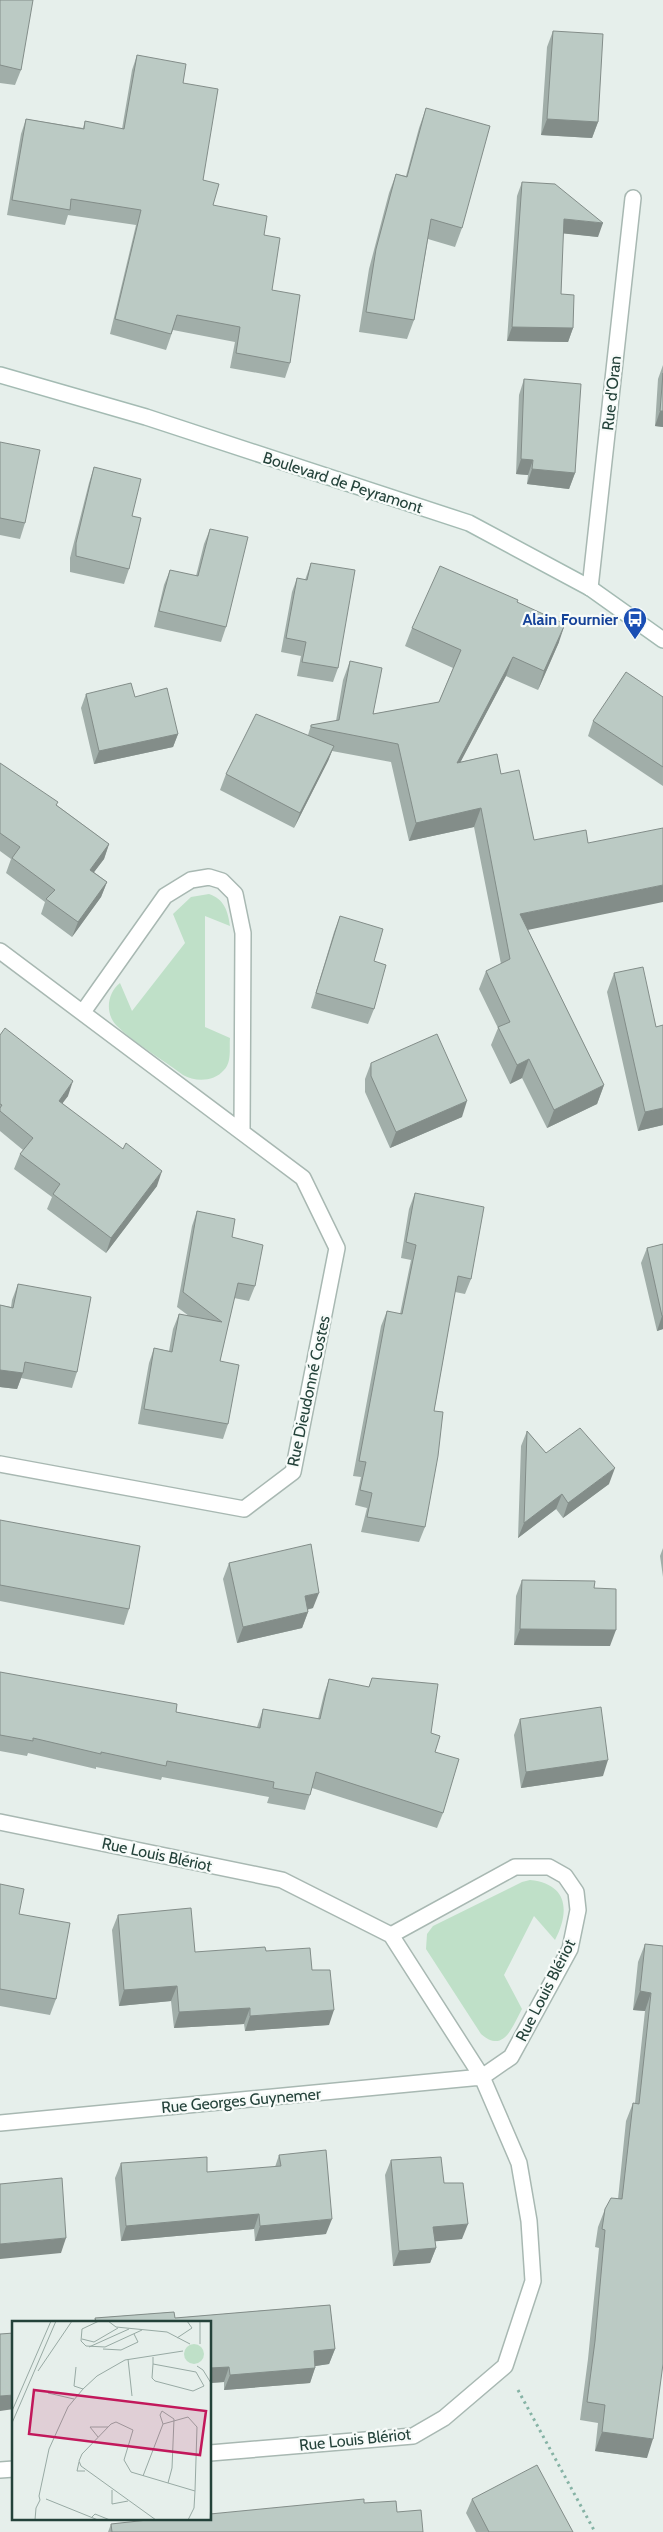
<svg xmlns="http://www.w3.org/2000/svg" width="663" height="2532" viewBox="0 0 663 2532" font-family="Cabin,sans-serif">
	<style>
		.green { fill: #bfe0c8 }
		.lines { fill: none; stroke-linecap: round; stroke-linejoin: round }
		.street-casing { stroke: #a8b8b2; stroke-width: 18 }
		.secondary-casing { stroke: #a4bbb3; stroke-width: 18 }
		.path { stroke: #86b3a5; stroke-width: 3; stroke-dasharray: 2.5 4; stroke-linecap: butt }
		.street { stroke: #fff; stroke-width: 15 }
		.secondary { stroke: #fff; stroke-width: 15 }
		.wall { fill: #a1aea9 }
		.shaded-wall { fill: #838d89 }
		.building { fill: #bbcac4; stroke: #838d89 }
		.labels { text-anchor: middle; stroke-width: 4.5; stroke-linejoin: round; paint-order: stroke }
		.street-label { font-size: 16px; fill: #24423a; stroke: #f7fbf9 }
		.transit-label { font-size: 16px; font-weight: bold; fill: #164399; stroke: #f7fbf9; text-anchor: end }
		.inset-road { fill: none; stroke: #98aaa4; stroke-width: 1 }
		.view { fill: #c2185b; fill-opacity: 0.15; stroke: #c2185b; stroke-width: 2.5 }
		.inset-edge { fill: none; stroke: #24423a; stroke-width: 2.5 }
	</style>
	<rect width="100%" height="100%" fill="#e6efeb"/>
	<path class="green" d="M 209,894 C 224,899 228,911 230,926 L 205,916 L 205,1027 L 230,1038 C 229,1048 232,1062 224,1070 C 214,1082 195,1082 183,1075 C 162,1059 134,1043 116,1025 C 105,1013 107,993 120,983 L 132,1011 L 185,943 L 173,914 L 191,897 Z
		M 530,1880 C 568,1884 570,1911 555,1940 L 534,1916 L 504,1975 L 522,2009 C 512,2027 504,2054 481,2034 L 426,1949 L 427,1934 L 433,1926 L 522,1882 Z"/>
	<g class="lines">
		<g class="street-casing">
			<path id="street" d="M 590,588 L 633,198
				M 0,951 L 303,1178 L 337,1248 L 293,1472 L 244,1509 L 0,1464
				M 83,1012 L 165,896 L 191,880 L 209,877 L 222,881 L 235,894 L 243,933 L 242,1131
				M 0,1822 L 282,1880 L 391,1935 L 482,2077 L 519,2163 L 529,2221 L 533,2281 L 505,2366 L 444,2418 L 413,2436 L 210,2453
				M 0,2123 L 482,2077 L 511,2057 L 570,1949 L 578,1910 L 576,1892 L 565,1876 L 549,1867 L 515,1867 L 391,1935
				M 0,2470 L 14,2469"/>
		</g>
		<g class="secondary-casing">
			<path id="secondary" d="M 0,375 L 146,417 L 469,523 L 590,588 L 663,640"/>
		</g>
		<path class="path" d="M 518,2390 L 595,2532"/>
		<use href="#street" class="street"/>
		<use href="#secondary" class="secondary"/>
	</g>
	<path class="wall" d="M 0,0 L 21,70 L 15,85 L 0,83 Z
		M 553,31 L 598,122 L 592,138 L 541,135 L 547,47 Z
		M 137,55 L 183,83 L 203,180 L 213,205 L 264,235 L 272,290 L 290,363 L 285,378 L 230,368 L 235,342 L 173,330 L 166,350 L 110,334 L 136,225 L 68,215 L 65,225 L 7,215 L 21,134 L 26,119 L 83,128 L 85,121 L 122,129 L 132,70 Z
		M 426,108 L 462,228 L 455,247 L 428,239 L 414,320 L 407,339 L 359,332 L 369,269 L 389,193 L 396,174 L 406,176 L 419,128 Z
		M 522,182 L 598,237 L 563,233 L 561,294 L 573,328 L 568,342 L 507,341 L 517,196 Z
		M 663,365 L 663,427 L 655,426 L 658,379 Z
		M 524,379 L 575,473 L 569,489 L 527,484 L 528,475 L 516,474 L 519,395 Z
		M 0,442 L 25,523 L 20,539 L 0,535 Z
		M 94,467 L 132,516 L 129,569 L 124,584 L 70,572 L 70,558 L 89,483 Z
		M 210,529 L 226,627 L 221,642 L 154,627 L 164,585 L 170,570 L 196,576 L 204,544 Z
		M 311,563 L 338,668 L 333,682 L 297,676 L 301,656 L 281,652 L 292,592 L 297,578 L 305,580 Z
		M 517,602 L 559,642 L 538,690 L 506,676 L 460,762 L 497,754 L 528,930 L 604,1085 L 597,1104 L 547,1128 L 522,1078 L 510,1084 L 491,1045 L 498,1028 L 479,989 L 486,971 L 501,964 L 474,827 L 409,841 L 391,762 L 332,751 L 328,761 L 294,828 L 220,790 L 226,774 L 308,735 L 311,725 L 336,721 L 343,680 L 350,661 L 373,714 L 439,702 L 453,668 L 405,646 L 412,628 Z
		M 86,694 L 135,697 L 178,734 L 173,747 L 94,764 L 81,708 Z
		M 663,697 L 663,786 L 588,736 L 593,721 Z
		M 0,763 L 109,844 L 104,859 L 94,872 L 107,882 L 101,897 L 72,937 L 41,914 L 45,902 L 6,873 L 11,859 L 0,851 Z
		M 340,916 L 374,961 L 374,1009 L 368,1024 L 311,1008 L 334,932 Z
		M 614,973 L 663,1125 L 638,1131 L 607,992 Z
		M 0,1035 L 68,1096 L 62,1103 L 157,1186 L 106,1253 L 47,1209 L 52,1197 L 14,1169 L 20,1154 L 23,1150 L 0,1131 Z
		M 371,1063 L 462,1117 L 390,1148 L 365,1092 L 365,1079 Z
		M 415,1193 L 471,1279 L 465,1294 L 455,1292 L 434,1411 L 425,1527 L 419,1542 L 361,1532 L 367,1508 L 355,1505 L 361,1477 L 353,1476 L 381,1326 L 387,1311 L 400,1314 L 411,1260 L 401,1258 L 409,1209 Z
		M 197,1211 L 232,1237 L 255,1286 L 249,1301 L 234,1298 L 220,1361 L 228,1424 L 223,1439 L 138,1424 L 149,1363 L 154,1348 L 169,1351 L 173,1329 L 179,1314 L 189,1316 L 177,1307 L 192,1226 Z
		M 663,1244 L 663,1329 L 657,1331 L 641,1263 L 647,1248 Z
		M 18,1284 L 77,1372 L 72,1388 L 21,1378 L 17,1389 L 0,1387 L 0,1305 L 11,1307 L 12,1300 Z
		M 527,1431 L 546,1453 L 609,1484 L 563,1518 L 556,1509 L 518,1538 L 521,1446 Z
		M 0,1520 L 129,1609 L 124,1625 L 0,1601 Z
		M 663,1548 L 663,1577 L 660,1556 Z
		M 229,1563 L 313,1608 L 307,1610 L 308,1612 L 302,1628 L 237,1643 L 223,1579 Z
		M 522,1580 L 594,1588 L 610,1646 L 514,1645 L 516,1596 Z
		M 0,1672 L 176,1712 L 257,1727 L 263,1709 L 318,1719 L 324,1694 L 329,1679 L 431,1733 L 435,1752 L 443,1813 L 437,1828 L 312,1788 L 305,1810 L 267,1803 L 269,1797 L 162,1777 L 161,1780 L 96,1767 L 96,1769 L 28,1753 L 27,1756 L 0,1751 Z
		M 520,1719 L 603,1776 L 521,1788 L 514,1735 Z
		M 0,1884 L 19,1914 L 56,1999 L 50,2015 L 0,2006 Z
		M 118,1915 L 195,1952 L 266,1951 L 312,1970 L 329,2025 L 245,2031 L 244,2024 L 174,2028 L 171,2001 L 119,2006 L 112,1930 Z
		M 645,1944 L 663,1946 L 647,2458 L 595,2451 L 598,2423 L 580,2420 L 588,2359 L 599,2248 L 595,2247 L 598,2227 L 605,2209 L 618,2199 L 626,2121 L 633,2103 L 635,2103 L 645,2011 L 633,2010 L 638,1962 Z
		M 279,2155 L 326,2234 L 255,2241 L 254,2229 L 121,2241 L 115,2178 L 121,2163 L 207,2172 L 275,2167 Z
		M 391,2160 L 444,2183 L 462,2239 L 435,2241 L 436,2248 L 430,2263 L 393,2266 L 385,2175 Z
		M 330,2305 L 335,2349 L 329,2364 L 315,2366 L 315,2368 L 310,2383 L 224,2390 L 224,2382 L 210,2383 L 210,2322 L 94,2322 L 95,2318 L 174,2312 L 175,2318 Z
		M 472,2499 L 573,2532 L 476,2532 L 466,2513 Z
		M 364,2503 L 397,2512 L 423,2532 L 108,2532 L 111,2524 Z"/>
	<path class="shaded-wall" d="M 547,119 L 598,122 L 592,138 L 541,135 Z
		M 564,219 L 603,223 L 598,237 L 559,233 Z
		M 512,327 L 573,328 L 568,342 L 507,341 Z
		M 660,411 L 663,411 L 663,427 L 655,426 Z
		M 521,459 L 533,460 L 528,475 L 516,474 Z
		M 532,469 L 575,473 L 569,489 L 527,484 Z
		M 565,624 L 559,642 L 538,690 L 544,671 Z
		M 513,657 L 506,676 L 450,782 L 457,763 Z
		M 178,734 L 173,747 L 94,764 L 99,751 Z
		M 334,746 L 328,761 L 294,828 L 300,813 Z
		M 481,808 L 474,827 L 409,841 L 416,823 Z
		M 109,844 L 104,859 L 85,884 L 90,870 Z
		M 107,882 L 101,897 L 72,937 L 78,922 Z
		M 663,885 L 663,902 L 513,933 L 520,914 Z
		M 529,1059 L 522,1078 L 510,1084 L 517,1065 Z
		M 73,1081 L 68,1096 L 53,1116 L 59,1101 Z
		M 604,1085 L 597,1104 L 547,1128 L 554,1110 Z
		M 467,1101 L 462,1117 L 390,1148 L 396,1132 Z
		M 663,1108 L 663,1125 L 638,1131 L 645,1112 Z
		M 162,1171 L 157,1186 L 106,1253 L 111,1238 Z
		M 662,1316 L 663,1316 L 663,1329 L 657,1331 Z
		M 0,1370 L 23,1373 L 17,1389 L 0,1387 Z
		M 615,1468 L 609,1484 L 563,1518 L 568,1503 Z
		M 562,1494 L 556,1509 L 518,1538 L 524,1523 Z
		M 319,1593 L 313,1608 L 299,1611 L 305,1596 Z
		M 308,1612 L 302,1628 L 237,1643 L 243,1627 Z
		M 520,1629 L 616,1630 L 610,1646 L 514,1645 Z
		M 608,1760 L 603,1776 L 521,1788 L 526,1772 Z
		M 177,1986 L 171,2001 L 119,2006 L 124,1990 Z
		M 640,1991 L 651,1993 L 645,2011 L 633,2010 Z
		M 250,2008 L 244,2024 L 174,2028 L 179,2012 Z
		M 334,2010 L 329,2025 L 245,2031 L 250,2016 Z
		M 259,2214 L 254,2229 L 121,2241 L 126,2226 Z
		M 332,2219 L 326,2234 L 255,2241 L 260,2226 Z
		M 468,2224 L 462,2239 L 428,2242 L 433,2227 Z
		M 66,2238 L 61,2253 L 0,2259 L 0,2244 Z
		M 436,2248 L 430,2263 L 393,2266 L 399,2251 Z
		M 335,2349 L 329,2364 L 309,2367 L 314,2351 Z
		M 229,2367 L 224,2382 L 210,2383 L 210,2368 Z
		M 315,2368 L 310,2383 L 224,2390 L 230,2375 Z
		M 14,2395 L 14,2409 L 0,2411 L 0,2396 Z
		M 602,2432 L 653,2439 L 647,2458 L 595,2451 Z"/>
	<path class="building" d="M 0,0 L 33,0 L 21,70 L 0,65 Z
		M 553,31 L 603,34 L 598,122 L 547,119 Z
		M 137,55 L 186,64 L 183,83 L 218,89 L 203,180 L 219,184 L 213,205 L 267,216 L 264,235 L 280,238 L 272,290 L 300,295 L 290,363 L 236,353 L 240,327 L 177,315 L 171,334 L 115,319 L 141,210 L 71,199 L 70,210 L 12,200 L 26,119 L 84,129 L 85,121 L 124,129 Z
		M 426,108 L 490,126 L 462,228 L 431,219 L 414,320 L 366,312 L 376,249 L 396,174 L 407,177 Z
		M 522,182 L 555,184 L 603,223 L 564,219 L 561,294 L 574,295 L 573,328 L 512,327 Z
		M 663,373 L 663,411 L 660,411 Z
		M 524,379 L 581,384 L 575,473 L 532,469 L 533,460 L 521,459 Z
		M 0,442 L 40,450 L 25,523 L 0,518 Z
		M 94,467 L 141,479 L 132,516 L 141,518 L 129,569 L 76,556 L 76,543 Z
		M 210,529 L 248,537 L 226,627 L 159,611 L 170,570 L 198,576 Z
		M 311,563 L 355,570 L 338,668 L 302,662 L 306,642 L 286,638 L 297,578 L 307,580 Z
		M 440,566 L 518,600 L 517,602 L 565,624 L 544,671 L 513,657 L 457,763 L 497,754 L 501,774 L 519,770 L 534,840 L 586,830 L 588,843 L 663,828 L 663,885 L 520,914 L 604,1085 L 554,1110 L 529,1059 L 517,1065 L 498,1027 L 510,1022 L 486,971 L 510,959 L 481,808 L 416,823 L 398,744 L 311,727 L 311,725 L 339,720 L 350,661 L 382,668 L 373,714 L 439,702 L 461,650 L 412,628 Z
		M 626,672 L 663,697 L 663,767 L 593,721 Z
		M 131,683 L 135,697 L 167,688 L 178,734 L 99,751 L 86,694 Z
		M 256,714 L 334,746 L 300,813 L 226,774 Z
		M 0,763 L 58,802 L 56,805 L 109,844 L 90,870 L 107,882 L 78,922 L 46,899 L 55,890 L 12,858 L 20,847 L 0,833 Z
		M 340,916 L 383,929 L 374,961 L 386,965 L 374,1009 L 316,993 Z
		M 643,967 L 656,1027 L 663,1025 L 663,1108 L 645,1112 L 614,973 Z
		M 5,1028 L 73,1081 L 59,1101 L 123,1149 L 126,1143 L 162,1171 L 111,1238 L 53,1194 L 60,1184 L 20,1154 L 33,1138 L 0,1111 L 0,1108 L 2,1105 L 0,1104 L 0,1035 Z
		M 437,1034 L 467,1101 L 396,1132 L 371,1076 L 371,1063 Z
		M 415,1193 L 484,1207 L 471,1279 L 458,1276 L 434,1411 L 443,1412 L 438,1456 L 425,1527 L 367,1517 L 372,1493 L 360,1490 L 366,1462 L 359,1461 L 387,1311 L 402,1314 L 416,1245 L 406,1242 Z
		M 197,1211 L 235,1219 L 232,1237 L 263,1245 L 255,1286 L 238,1283 L 220,1361 L 239,1365 L 228,1424 L 144,1409 L 154,1348 L 172,1352 L 179,1314 L 222,1322 L 183,1292 Z
		M 663,1244 L 663,1316 L 662,1316 L 647,1248 Z
		M 18,1284 L 91,1297 L 77,1372 L 25,1362 L 23,1373 L 0,1370 L 0,1305 L 13,1308 Z
		M 580,1428 L 615,1468 L 568,1503 L 562,1494 L 524,1523 L 527,1431 L 546,1453 Z
		M 0,1520 L 140,1546 L 129,1609 L 0,1585 Z
		M 311,1544 L 319,1593 L 305,1596 L 308,1612 L 243,1627 L 229,1563 Z
		M 522,1580 L 595,1581 L 594,1588 L 616,1589 L 616,1630 L 520,1629 Z
		M 0,1672 L 177,1704 L 176,1712 L 260,1728 L 263,1709 L 320,1719 L 329,1679 L 369,1687 L 372,1678 L 438,1684 L 431,1733 L 440,1736 L 435,1752 L 459,1759 L 443,1813 L 316,1772 L 310,1795 L 273,1788 L 274,1782 L 167,1761 L 166,1766 L 101,1752 L 101,1754 L 33,1738 L 33,1741 L 0,1735 Z
		M 601,1707 L 608,1760 L 526,1772 L 520,1719 Z
		M 0,1884 L 24,1889 L 19,1914 L 70,1923 L 56,1999 L 0,1989 Z
		M 191,1908 L 195,1952 L 265,1947 L 266,1951 L 310,1948 L 312,1970 L 330,1970 L 334,2010 L 250,2016 L 250,2008 L 179,2012 L 177,1986 L 124,1990 L 118,1915 Z
		M 645,1944 L 663,1946 L 663,2364 L 653,2439 L 602,2432 L 605,2405 L 587,2402 L 595,2341 L 605,2230 L 602,2229 L 605,2209 L 611,2198 L 622,2199 L 633,2103 L 639,2104 L 651,1993 L 640,1991 Z
		M 326,2150 L 332,2219 L 260,2226 L 259,2214 L 126,2226 L 121,2163 L 207,2157 L 207,2172 L 281,2166 L 279,2155 Z
		M 441,2157 L 444,2183 L 463,2183 L 468,2224 L 433,2227 L 436,2248 L 399,2251 L 391,2160 Z
		M 62,2178 L 66,2238 L 0,2244 L 0,2184 Z
		M 330,2305 L 335,2349 L 314,2351 L 315,2368 L 230,2375 L 229,2367 L 210,2368 L 210,2322 L 96,2322 L 95,2318 L 174,2312 L 175,2318 Z
		M 14,2333 L 14,2395 L 0,2396 L 0,2334 Z
		M 537,2465 L 573,2532 L 489,2532 L 472,2499 Z
		M 364,2499 L 364,2503 L 396,2501 L 397,2512 L 421,2510 L 423,2532 L 112,2532 L 111,2524 L 166,2518 L 210,2518 L 210,2514 Z"/>
	<defs>
		<g id="bus-pin" transform="scale(1.25)"><path d="M0 17L-7.5 6A9.5 9.5 0 1 1 7.5 6Z" fill="#1a4fb4" stroke="#f7fbf9"/><path d="M-5-6H5V4H4V6H2V4H-2V6H-4V4H-5ZM-3.5-4V0h7V-4ZM-3.5 1.2v1.5H-2V1.2ZM2 1.2v1.5H3.5V1.2Z" fill="#fff"/></g>
	</defs>
	<g fill-rule="evenodd">
		<use href="#bus-pin" x="635" y="619"/>
	</g>
	<g class="labels">
		<g class="street-label">
			<text transform="translate(611 393) rotate(-84)" y="6">Rue d'Oran</text>
			<text transform="translate(343 482) rotate(18)" y="6">Boulevard de Peyramont</text>
			<text transform="translate(308 1391) rotate(-78)" y="6">Rue Dieudonné Costes</text>
			<text transform="translate(157 1854) rotate(12)" y="6">Rue Louis Blériot</text>
			<text transform="translate(545 1990) rotate(-63)" y="6">Rue Louis Blériot</text>
			<text transform="translate(241 2100) rotate(-5)" y="6">Rue Georges Guynemer</text>
			<text transform="translate(355 2439) rotate(-6)" y="6">Rue Louis Blériot</text>
		</g>
		<g class="transit-label">
			<text x="618" y="625">Alain Fournier</text>
		</g>
	</g>
	<g transform="translate(12 2321)">
		<rect width="199" height="199" fill="#e6efeb"/>
		<path d="M172 33a10 10 0 1 1 20 0a10 10 0 1 1-20 0Z" fill="#bfe0c8"/>
		<path class="inset-road" d="M 87,0 L 70,8 L 69,20 L 74,25 L 93,26 L 130,9M 96,0 L 104,6 L 155,11 L 178,23M 165,17 L 180,7 L 175,0M 70,18 L 82,21 L 106,7M 188,23 L 188,0M 77,26 L 117,8M 91,28 L 109,29 L 126,21 L 122,13M 116,38 L 120,75M 141,43 L 184,51 L 192,65 L 181,70 L 143,60 L 140,57 L 141,43 L 141,36M 185,45 L 191,49 L 199,62M 64,46 L 62,65 L 71,68M 26,50 L 60,0M 36,72 L 62,78M 0,90 L 39,0M 0,102 L 44,0M 151,103 L 148,94 L 150,90 L 162,98 L 160,147 L 156,162M 86,116 L 78,106 L 96,106M 67,141 L 65,150 L 73,150M 131,155 L 151,103 L 176,96 L 185,106 L 183,170M 100,169 L 100,183 L 116,180M 34,178 L 86,199M 28,179 L 27,175 L 37,128 L 56,86 L 71,68 L 85,55 L 113,39 L 171,30M 80,196 L 83,193 L 98,199M 23,199 L 24,187 L 28,179M 144,199 L 69,145 L 67,140 L 70,133 L 99,103 L 104,101 L 121,109 L 112,139 L 119,151 L 183,170 L 182,187 L 176,199M 198,199 L 199,182"/>
		<path class="view" d="M 22,69 L 194,90 L 188,134 L 17,113 Z"/>
		<rect width="199" height="199" class="inset-edge"/>
	</g>
</svg>
